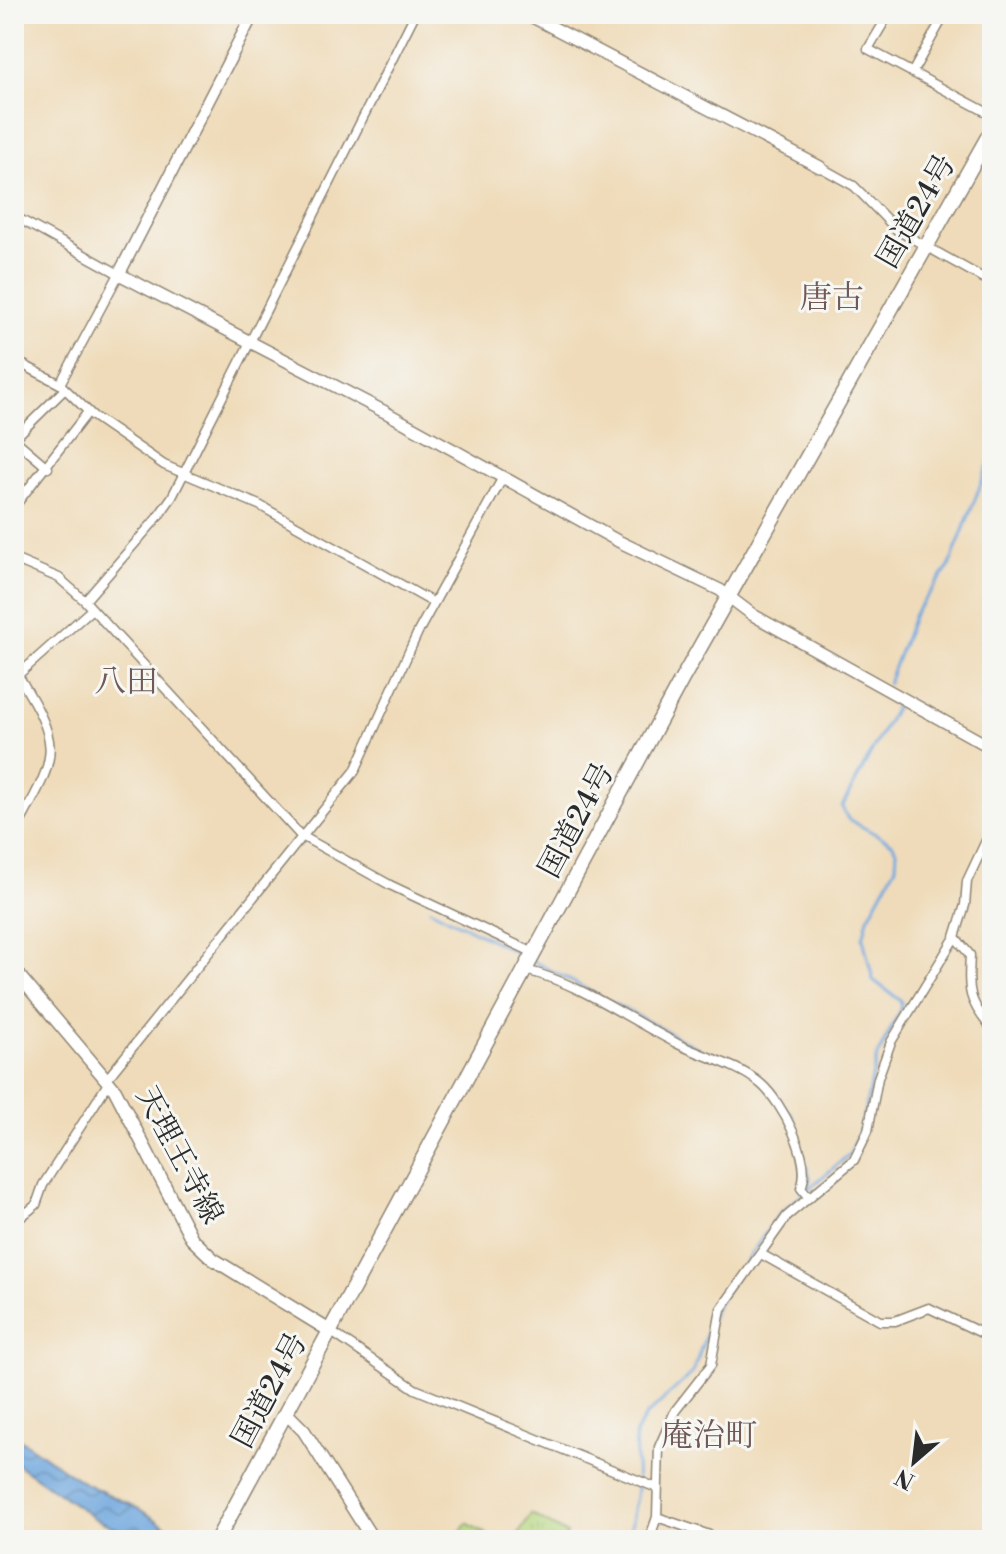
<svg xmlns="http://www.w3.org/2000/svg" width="1006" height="1554" viewBox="0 0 1006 1554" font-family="'Libre Bodoni','Noto Serif JP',serif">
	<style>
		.grass { fill: url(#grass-tufts); stroke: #708054; stroke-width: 2 }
		.water { fill: url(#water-waves); stroke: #4e6984; stroke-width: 2 }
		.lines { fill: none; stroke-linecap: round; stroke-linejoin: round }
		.stream { stroke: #70a7de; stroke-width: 3 }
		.street-casing { stroke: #8d8372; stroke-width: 11 }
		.secondary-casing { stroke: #8d8372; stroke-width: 14 }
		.primary-casing { stroke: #8d8372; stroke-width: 15 }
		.highway-casing { stroke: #8d8372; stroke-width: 17 }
		.street { stroke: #fff; stroke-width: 8 }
		.secondary { stroke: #fff; stroke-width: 11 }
		.primary { stroke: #fff; stroke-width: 12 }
		.highway { stroke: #fff; stroke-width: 14 }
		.labels { text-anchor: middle; stroke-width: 6; stroke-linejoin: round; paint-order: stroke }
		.street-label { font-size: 30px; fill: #2b2b2b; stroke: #f6f6f2 }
		.neighbourhood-label { font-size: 32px; fill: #705956; stroke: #f6f6f2 }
	</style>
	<defs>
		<pattern id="grass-tufts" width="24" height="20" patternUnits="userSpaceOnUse" patternTransform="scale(2)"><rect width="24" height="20" fill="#b5d67e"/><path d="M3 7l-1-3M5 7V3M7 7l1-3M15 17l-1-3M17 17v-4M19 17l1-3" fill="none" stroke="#9cb86d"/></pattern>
		<pattern id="water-waves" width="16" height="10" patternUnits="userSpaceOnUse" patternTransform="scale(2)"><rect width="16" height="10" fill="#70a7de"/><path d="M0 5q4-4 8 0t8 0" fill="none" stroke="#5c88b4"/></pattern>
	</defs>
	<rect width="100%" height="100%" fill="#f6f6f2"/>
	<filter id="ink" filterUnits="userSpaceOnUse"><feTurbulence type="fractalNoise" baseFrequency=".0125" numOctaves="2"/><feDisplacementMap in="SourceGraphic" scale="16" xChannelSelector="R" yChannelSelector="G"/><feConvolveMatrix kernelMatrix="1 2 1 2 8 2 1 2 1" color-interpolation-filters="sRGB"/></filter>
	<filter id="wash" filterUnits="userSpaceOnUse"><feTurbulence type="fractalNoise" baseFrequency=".006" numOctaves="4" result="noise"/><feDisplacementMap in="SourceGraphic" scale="32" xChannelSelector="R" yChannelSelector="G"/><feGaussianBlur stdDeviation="1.8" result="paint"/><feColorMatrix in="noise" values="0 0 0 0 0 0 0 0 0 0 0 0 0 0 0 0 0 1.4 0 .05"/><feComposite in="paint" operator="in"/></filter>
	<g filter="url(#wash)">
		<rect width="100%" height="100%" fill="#efdbb9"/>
		<path class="grass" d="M 531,1514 L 567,1534 L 563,1540 L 515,1540 Z
			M 467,1523 L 496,1540 L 460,1540 L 456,1537 Z"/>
		<path class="water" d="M 14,1435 L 82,1482 L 139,1509 L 188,1540 L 140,1540 L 94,1518 L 14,1462 Z"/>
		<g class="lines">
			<path class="stream" d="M 888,683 L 914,614 L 949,567 L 992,455
				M 430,909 L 527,958
				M 533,961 L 700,1049
				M 772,1090 L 792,1115 L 797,1131
				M 806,1165 L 810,1178 L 807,1189
				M 629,1540 L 637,1490 L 635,1433 L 646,1416 L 693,1372 L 716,1305 L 778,1215 L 850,1154 L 861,1126 L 877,1057 L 900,1010 L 901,1001 L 873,980 L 863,938 L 868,918 L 896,866 L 897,850 L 892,843 L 848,819 L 842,807 L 895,708 L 895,699"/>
		</g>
	</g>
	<g filter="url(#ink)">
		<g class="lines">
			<g class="street-casing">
				<path id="street" d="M 889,14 L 868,49 L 992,115
					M 912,73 L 945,14
					M 820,167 L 854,186 L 897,230 L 992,283
					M 14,216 L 119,274 L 60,384
					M 14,360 L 60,384 L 93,416 L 164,465 L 259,505 L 434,603
					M 14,439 L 65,389
					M 14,439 L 48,468
					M 14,507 L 88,412
					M 14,559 L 59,578 L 85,601 L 300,835 L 390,885 L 534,953
					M 85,601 L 157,518 L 172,497 L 415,14
					M 14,669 C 65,750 58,753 14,834
					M 18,675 L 92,609
					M 955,937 L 970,955 C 968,992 968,1001 992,1029
					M 525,970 C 580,983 628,1019 678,1044 C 704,1057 739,1065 761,1084 C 782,1102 813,1161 801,1188 L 809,1198
					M 107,1079 L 355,771 L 418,632 L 502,479
					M 14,1213 L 21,1217 L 36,1205 L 43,1185 L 109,1082
					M 761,1254 L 880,1321 L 895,1321 L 929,1308 L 992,1338
					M 330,1331 L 415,1389 L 657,1488
					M 657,1517 L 724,1540
					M 649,1540 L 657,1517 L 659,1447 L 675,1411 L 711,1365 L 721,1309 L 787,1216 L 854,1160 L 868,1131 L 878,1078 L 891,1042 L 955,937 L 965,905 L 967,881 L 992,828"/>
			</g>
			<g class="secondary-casing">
				<path id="secondary" d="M 253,14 L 119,274 L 385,412 L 618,541 L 720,590 L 753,615 L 992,748
					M 527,14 L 820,167"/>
			</g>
			<g class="primary-casing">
				<path id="primary" d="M 14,970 L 115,1090 L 192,1239 L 213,1259 L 330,1331
					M 286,1413 L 304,1431 L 373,1540"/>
			</g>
			<g class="highway-casing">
				<path id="highway" d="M 217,1540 L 682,679 L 992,130"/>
			</g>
			<use href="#street" class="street"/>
			<use href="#secondary" class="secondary"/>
			<use href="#primary" class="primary"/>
			<use href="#highway" class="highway"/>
		</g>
	</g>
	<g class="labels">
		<g class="street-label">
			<text transform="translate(916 211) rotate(-60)" y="10">国道24号</text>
			<text transform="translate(576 820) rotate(-62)" y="10">国道24号</text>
			<text transform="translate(180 1155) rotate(62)" y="10">天理王寺線</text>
			<text transform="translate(269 1390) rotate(-62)" y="10">国道24号</text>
		</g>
		<g class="neighbourhood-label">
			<text x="832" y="308">唐古</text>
			<text x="126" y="692">八田</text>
			<text x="709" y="1446">庵治町</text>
		</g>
	</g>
	<rect width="1006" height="1554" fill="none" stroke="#f6f6f2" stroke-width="48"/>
	<g transform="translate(914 1462) rotate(208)" stroke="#f6f6f2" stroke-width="6" paint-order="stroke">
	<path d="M0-6L14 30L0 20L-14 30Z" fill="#2b2b2b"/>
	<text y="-12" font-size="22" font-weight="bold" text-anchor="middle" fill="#2b2b2b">N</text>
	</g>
</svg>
